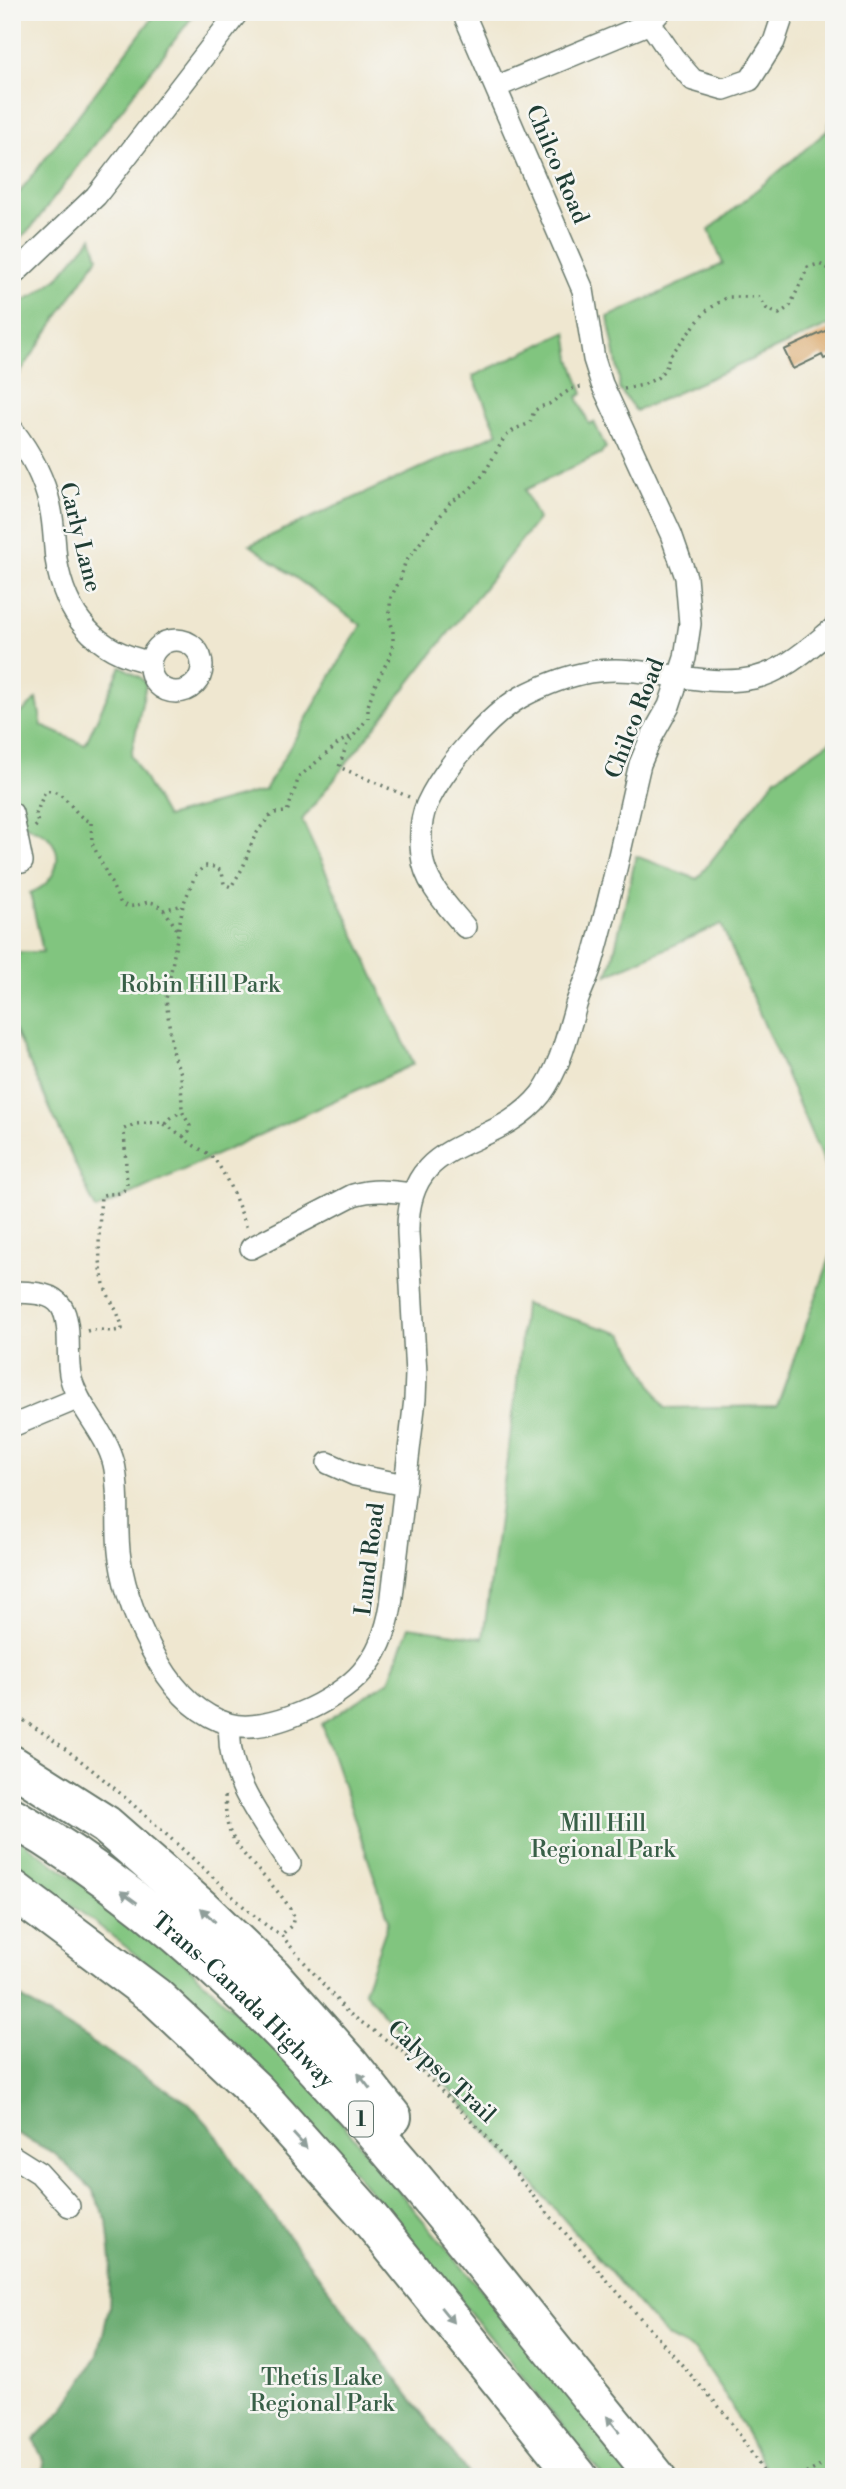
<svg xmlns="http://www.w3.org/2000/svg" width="846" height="2489" viewBox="0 0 846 2489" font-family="'Libre Bodoni',serif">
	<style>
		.green { fill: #81c57f; stroke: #50815a; stroke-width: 2 }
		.forest { fill: #68aa6e; stroke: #447451; stroke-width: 2 }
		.building { fill: #d8a15f }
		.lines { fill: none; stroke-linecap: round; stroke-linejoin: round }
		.street-casing { stroke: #68786b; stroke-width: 24 }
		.highway-casing { stroke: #68786b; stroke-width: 42 }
		.path { stroke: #68786b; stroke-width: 3.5; stroke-dasharray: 2 5; stroke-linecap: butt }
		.street { stroke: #fff; stroke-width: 21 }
		.highway { stroke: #fff; stroke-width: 38 }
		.oneway { fill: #8f9e9a }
		.labels { text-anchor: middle; stroke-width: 5; stroke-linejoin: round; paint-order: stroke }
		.shield { fill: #f6f6f2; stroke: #60746d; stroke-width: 2 }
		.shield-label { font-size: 21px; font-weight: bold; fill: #1f3d34 }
		.street-label { font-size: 23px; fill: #1f3d34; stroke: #f6f6f2 }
		.park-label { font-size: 23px; fill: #385f47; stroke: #f6f6f2 }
	</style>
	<rect width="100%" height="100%" fill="#f6f6f2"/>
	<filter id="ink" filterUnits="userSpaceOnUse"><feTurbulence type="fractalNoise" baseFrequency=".0143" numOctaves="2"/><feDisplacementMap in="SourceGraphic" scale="14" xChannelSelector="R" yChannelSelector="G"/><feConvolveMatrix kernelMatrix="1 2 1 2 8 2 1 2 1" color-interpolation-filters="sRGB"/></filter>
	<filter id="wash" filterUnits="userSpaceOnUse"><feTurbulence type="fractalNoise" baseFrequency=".00686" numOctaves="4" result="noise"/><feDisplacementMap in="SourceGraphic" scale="28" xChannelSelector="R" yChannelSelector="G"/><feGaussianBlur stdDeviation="1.57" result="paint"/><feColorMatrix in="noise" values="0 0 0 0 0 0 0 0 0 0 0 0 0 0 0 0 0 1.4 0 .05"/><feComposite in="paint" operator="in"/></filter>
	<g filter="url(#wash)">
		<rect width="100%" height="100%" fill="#efe7d0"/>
		<path class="green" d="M 157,12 L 196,12 L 31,228 L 12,246 L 12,202 Z
			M 834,109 L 834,323 L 636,411 L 619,389 C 622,379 610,333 608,317 L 723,264 L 709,230 L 827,131 Z
			M 92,237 L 98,257 L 12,385 L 12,306 L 35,295 L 58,278 Z
			M 567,332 L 571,359 L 583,394 L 577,397 L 589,424 L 594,422 L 606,448 L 602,451 L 602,453 L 525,490 L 538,519 L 302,820 L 414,1064 L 96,1210 L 12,1025 L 12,952 L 43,952 L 30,893 C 54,884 67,857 48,837 C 41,830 30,830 24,823 C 19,816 15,800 13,792 C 8,776 12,739 12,721 L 37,699 L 42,726 L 85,745 L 121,666 L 141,678 L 146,684 L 131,755 L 166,817 L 265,790 L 361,625 L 250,545 L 498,433 L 473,376 Z
			M 834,739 L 834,1186 L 721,924 L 607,975 L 612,962 L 636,856 L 697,879 L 776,778 Z
			M 834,1247 L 834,2477 L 771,2477 L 725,2395 L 695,2351 L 667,2337 L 364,1991 L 389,1920 L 322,1724 L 389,1681 L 409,1627 L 483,1638 L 516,1393 L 524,1304 L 623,1334 L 665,1408 L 777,1406 Z
			M 12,1834 L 156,1936 L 302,2075 L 637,2477 L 603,2477 C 555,2416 505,2356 456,2295 C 325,2133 190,1977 12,1865 Z"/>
		<path class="forest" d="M 12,1992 L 190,2104 L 214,2131 L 237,2168 L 470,2477 L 43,2477 L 44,2462 L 34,2440 L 64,2409 L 98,2355 L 109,2308 L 111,2261 L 107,2221 L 92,2189 L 54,2153 L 12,2131 Z"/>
		<g id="blocks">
			<path class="building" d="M 834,327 L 834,355 L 824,359 L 822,355 L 793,369 L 784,350 Z"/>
		</g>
	</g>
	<g filter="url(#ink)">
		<use href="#blocks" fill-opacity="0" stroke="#68786b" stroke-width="2"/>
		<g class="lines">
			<g class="street-casing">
				<path id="street" d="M 650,23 L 673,57 L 693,80 L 724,89 L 750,80 L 774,42 L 784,12
					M 496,87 L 650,23 L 660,12
					M 12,276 L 96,196 L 238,12
					M 12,429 C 29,451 44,478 50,506 C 54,523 54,541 56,559 C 65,614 94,652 150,662
					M150 666a26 26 0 1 1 52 0a26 26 0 1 1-52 0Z
					M 12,813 L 22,862
					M 465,927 C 448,906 425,884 422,856 C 420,839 420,819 427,804 C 443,769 488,716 521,697 C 542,686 567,676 590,672 C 645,663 700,689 754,678 C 785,671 810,647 834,628
					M 251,1248 L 353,1195 C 374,1189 391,1191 412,1194
					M 12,1292 C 28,1293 51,1291 61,1306 C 73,1324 65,1358 71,1379 C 80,1410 106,1432 114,1464 C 121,1495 115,1528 120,1559 C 125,1595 141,1632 159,1663 C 175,1690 197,1715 229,1724 C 266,1735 337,1701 362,1672 C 379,1653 387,1630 391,1605 L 415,1399 L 416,1374 L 408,1233 C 406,1131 493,1155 541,1094 C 560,1068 567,1036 576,1005 C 580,992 587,979 591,966 C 611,899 624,831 640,764 L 651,738 L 669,706 L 685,658 L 690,624 L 686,577 L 671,534 L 602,384 L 594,359 L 583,290 L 463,12
					M 12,1426 L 79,1398
					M 328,1463 L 355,1475 L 405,1485
					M 230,1725 C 225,1776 264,1824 290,1864
					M 12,2156 L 39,2173 L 69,2206"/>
			</g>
			<g class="highway-casing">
				<g id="highway">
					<path d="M 12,1765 L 106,1825 L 201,1908 L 273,1977 L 350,2064 L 392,2117"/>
					<path id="s1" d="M 12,1817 C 216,1935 371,2123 516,2304 C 562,2362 609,2419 656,2477"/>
					<path d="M 12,1889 L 156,1997 L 255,2090 L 367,2215 L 578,2477"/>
				</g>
			</g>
			<path class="path" d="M 624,389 L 643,385 L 657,378 L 666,368 L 669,357 L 706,311 L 727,297 L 759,297 L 767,309 L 779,314 L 790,306 L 808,267 L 819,264 L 834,271
				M 409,797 L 339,767 L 347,744 L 368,718 L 368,706 L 374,687 L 390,656 L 393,643 L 393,631 L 389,615 L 391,597 L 400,580 L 405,563 L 450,503 L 469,490 L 484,474 L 504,438 L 515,429 L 530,423 L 534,411 L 540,407 L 549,404 L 571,389 L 584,386
				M 35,827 L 38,824 L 36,814 L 45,791 C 67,787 72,817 91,822 L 92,843 L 121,904 C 131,908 134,906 144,903 C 160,898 170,919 178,931
				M 163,910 L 183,905
				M 166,1124 L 171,1118 L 182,1111
				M 183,1136 C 191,1147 205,1149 214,1159 C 225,1171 242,1213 247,1229
				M 87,1331 C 99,1327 112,1334 122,1329 C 121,1314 108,1299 104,1284 C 97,1256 99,1225 101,1196 C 111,1191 123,1198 127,1185 L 124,1129 L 135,1124 L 161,1122 L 183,1136 L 189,1132 L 190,1126 L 182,1111 L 181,1073 L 173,1056 L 166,999 L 183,905 L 195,876 L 204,866 C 212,866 216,867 222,872 L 224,884 L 231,887 C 235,880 243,869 245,862 C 254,836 254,834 273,813 L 287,812 L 299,777 L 340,742 L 354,735
				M 12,1713 C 82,1755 140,1811 200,1865 C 226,1889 251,1917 281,1935 L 347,2012 L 402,2051 L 487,2137 L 537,2201 L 728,2417 L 767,2477
				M 225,1796 C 226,1808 225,1823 231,1834 C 246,1865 279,1885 294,1916 L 292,1925 L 281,1935
				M 800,2477 L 834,2458"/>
			<use href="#street" class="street"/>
			<use href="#highway" class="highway"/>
		</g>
		<defs><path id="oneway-solid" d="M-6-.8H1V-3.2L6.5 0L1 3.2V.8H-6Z" transform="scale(1.75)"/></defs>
		<g class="oneway">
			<use href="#oneway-solid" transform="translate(129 1897) rotate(-144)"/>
			<use href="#oneway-solid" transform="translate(208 1915) rotate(-136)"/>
			<use href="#oneway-solid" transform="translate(364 2081) rotate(-128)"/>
			<use href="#oneway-solid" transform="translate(300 2141) rotate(48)"/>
			<use href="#oneway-solid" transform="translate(447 2315) rotate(51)"/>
			<use href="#oneway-solid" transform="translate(613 2424) rotate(-129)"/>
		</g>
	</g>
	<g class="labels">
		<rect class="shield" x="349" y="2101.5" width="24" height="35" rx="5"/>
		<g class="shield-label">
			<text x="361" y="2126">1</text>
		</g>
		<g class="street-label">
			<text transform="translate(558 164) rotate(67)" y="8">Chilco Road</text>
			<text transform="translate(81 537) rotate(76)" y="8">Carly Lane</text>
			<text transform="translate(634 718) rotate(-69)" y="8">Chilco Road</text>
			<text transform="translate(369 1559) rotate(-83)" y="8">Lund Road</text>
			<text dy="8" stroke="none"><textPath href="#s1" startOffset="296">Trans-Canada Highway</textPath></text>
			<text transform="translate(442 2071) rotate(43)" y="8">Calypso Trail</text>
		</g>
		<g class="park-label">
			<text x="200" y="992">Robin Hill Park</text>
			<text x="603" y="1831">Mill Hill<tspan x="603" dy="26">Regional Park</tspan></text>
			<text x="322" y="2385">Thetis Lake<tspan x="322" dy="26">Regional Park</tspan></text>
		</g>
	</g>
	<rect width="846" height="2489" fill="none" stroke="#f6f6f2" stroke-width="42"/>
</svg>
